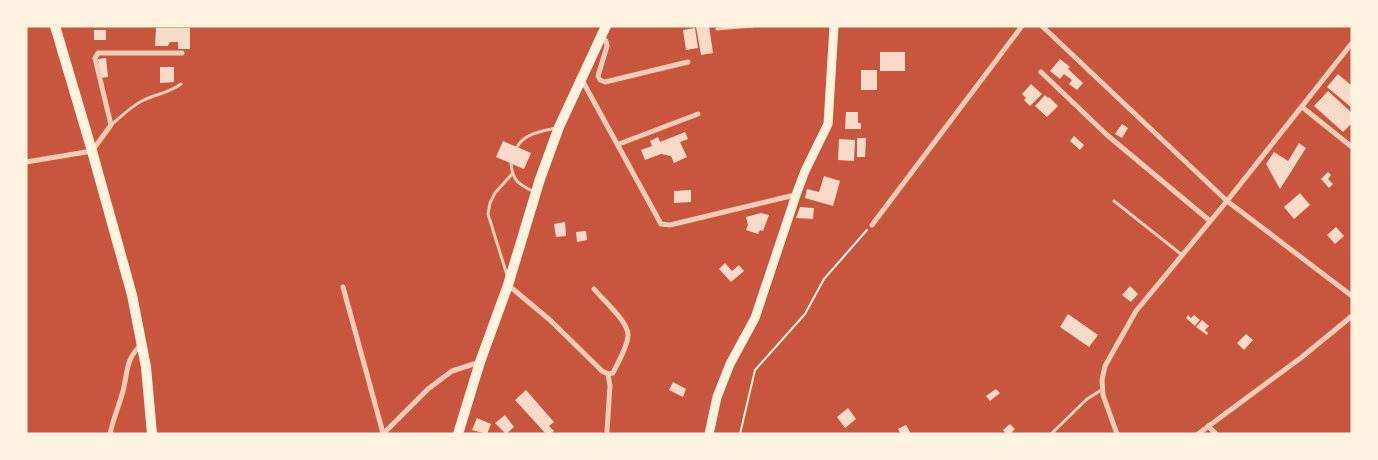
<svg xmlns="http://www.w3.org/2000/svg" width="1378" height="460" viewBox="0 0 1378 460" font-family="'DejaVu Sans',sans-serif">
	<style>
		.building { fill: #f7dbc8 }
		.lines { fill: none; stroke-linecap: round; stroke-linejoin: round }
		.path { stroke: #fff3e0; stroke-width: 2 }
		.service { stroke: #f1ccb7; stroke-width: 3 }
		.minor { stroke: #f1ccb7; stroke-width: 5 }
		.secondary { stroke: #fff3e0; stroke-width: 9 }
		.trunk { stroke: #fff3e0; stroke-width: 10 }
	</style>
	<rect width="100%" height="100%" fill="#c8553d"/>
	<path class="building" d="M 696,26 L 709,26 L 713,53 L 701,55 Z
		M 156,28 L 190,28 L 190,49 L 178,49 L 178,42 L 170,42 L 168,46 L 155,46 Z
		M 695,28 L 698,48 L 686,50 L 683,30 Z
		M 94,30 L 106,30 L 106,40 L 94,40 Z
		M 880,52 L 905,52 L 905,71 L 880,71 Z
		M 106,58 L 108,77 L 100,78 L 98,59 Z
		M 1060,59 L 1070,67 L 1068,69 L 1083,83 L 1077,90 L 1069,84 L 1072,80 L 1064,74 L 1060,79 L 1050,71 Z
		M 160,67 L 174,67 L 174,82 L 160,83 Z
		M 861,70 L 877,70 L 877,90 L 861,90 Z
		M 1338,74 L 1352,86 L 1352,108 L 1327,87 Z
		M 1031,84 L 1042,94 L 1030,106 L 1024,100 L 1026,98 L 1022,94 Z
		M 1328,91 L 1352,113 L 1352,123 L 1343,132 L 1314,106 Z
		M 1045,95 L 1048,98 L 1049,97 L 1058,106 L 1047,117 L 1035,106 Z
		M 846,112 L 858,112 L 858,123 L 861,123 L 861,129 L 845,129 Z
		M 1122,124 L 1128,128 L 1122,138 L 1115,134 Z
		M 685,132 L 688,139 L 680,142 L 687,157 L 674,163 L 671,156 L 661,154 L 645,160 L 641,150 L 652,146 L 650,141 L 658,137 L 660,142 Z
		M 1074,136 L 1084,145 L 1080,150 L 1070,141 Z
		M 857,138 L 866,138 L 865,157 L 857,157 Z
		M 839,139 L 855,140 L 854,161 L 838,160 Z
		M 503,141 L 531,153 L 524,169 L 496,157 Z
		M 1299,143 L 1306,148 L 1280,189 L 1266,164 L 1274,152 L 1288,161 Z
		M 1328,172 L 1331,175 L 1328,179 L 1333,184 L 1329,188 L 1321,179 Z
		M 824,176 L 840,181 L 833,206 L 805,198 L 807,189 L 819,192 Z
		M 691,190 L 691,202 L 674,203 L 674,191 Z
		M 1300,193 L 1310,205 L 1294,219 L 1284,207 Z
		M 800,207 L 814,208 L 813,219 L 796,218 Z
		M 761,213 L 769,215 L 763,231 L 760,230 L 758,234 L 746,230 L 748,225 L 746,217 Z
		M 565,222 L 566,236 L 556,237 L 554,224 Z
		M 1336,227 L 1344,236 L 1335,244 L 1327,235 Z
		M 586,231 L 587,240 L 577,242 L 576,232 Z
		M 725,263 L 732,271 L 739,265 L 744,271 L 731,282 L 719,269 Z
		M 1130,286 L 1138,294 L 1131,302 L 1122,295 Z
		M 1068,314 L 1098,335 L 1089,347 L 1060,327 Z
		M 1188,315 L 1191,318 L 1194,315 L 1200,320 L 1195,326 L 1186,318 Z
		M 1202,320 L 1209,326 L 1205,330 L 1208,333 L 1207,335 L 1196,327 Z
		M 1246,334 L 1253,340 L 1244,350 L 1237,343 Z
		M 673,382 L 686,389 L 683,397 L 669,390 Z
		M 996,389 L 1000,393 L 990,401 L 986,396 Z
		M 526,390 L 554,422 L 549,426 L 554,431 L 551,434 L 546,434 L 515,400 Z
		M 848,408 L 856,419 L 845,428 L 837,417 Z
		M 505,415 L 514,427 L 506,434 L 495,423 Z
		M 477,418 L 491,424 L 487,434 L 472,430 Z
		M 1010,424 L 1015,429 L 1010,434 L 1006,434 L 1003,430 Z
		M 906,425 L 911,434 L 901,434 L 898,429 Z"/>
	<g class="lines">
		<path class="path" d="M 740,434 L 755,370 L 805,314 L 824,279 L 867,230"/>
		<path class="service" d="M 717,29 L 753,26
			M 111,125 C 122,116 131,106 144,100 C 156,94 169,93 181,84
			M 517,147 C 524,133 543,131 556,128
			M 511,164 C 513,182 519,184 534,192
			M 1114,201 L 1182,255
			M 507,275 L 488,214 L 490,203 L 495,193 L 512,174
			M 1051,434 L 1087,399 L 1103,389"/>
		<path class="minor" d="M 1042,26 L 1227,201 L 1352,296
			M 602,37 L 606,41 L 607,46 L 598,76 L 600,80 L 605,82 L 688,62
			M 1041,72 L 1107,135 L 1210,221
			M 582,80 L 661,224 L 670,225 L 795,195
			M 1302,107 L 1352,147
			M 619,144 L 698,114
			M 26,162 L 92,151 L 111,125 L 95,58 L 98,53 L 182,53
			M 872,225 L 1022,26
			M 508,285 L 550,320 L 602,371 L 608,374 L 613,373 C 618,362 627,348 628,336 C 629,322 603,300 594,289
			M 343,287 L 383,433
			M 1208,426 L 1216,434
			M 607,431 L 610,386 L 608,374
			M 110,434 C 113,419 119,406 123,391 C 128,372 125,359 142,344
			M 383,434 L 428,389 L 452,371 L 480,362
			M 1117,434 L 1103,395 L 1102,380 L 1105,366 L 1136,311 L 1227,201 L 1352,43
			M 1198,434 L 1302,357 L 1352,316"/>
		<path class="secondary" d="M 709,434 L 717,397 L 730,364 L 755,318 L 796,195 L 805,171 L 828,124 L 834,26"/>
		<path class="trunk" d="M 55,26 L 92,151 L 132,295 L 146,367 L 152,434
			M 458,434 L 480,362 L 508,285 L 540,179 L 559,127 L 606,26"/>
	</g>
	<rect width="1378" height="460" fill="none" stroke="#fff3e0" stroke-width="55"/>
</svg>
